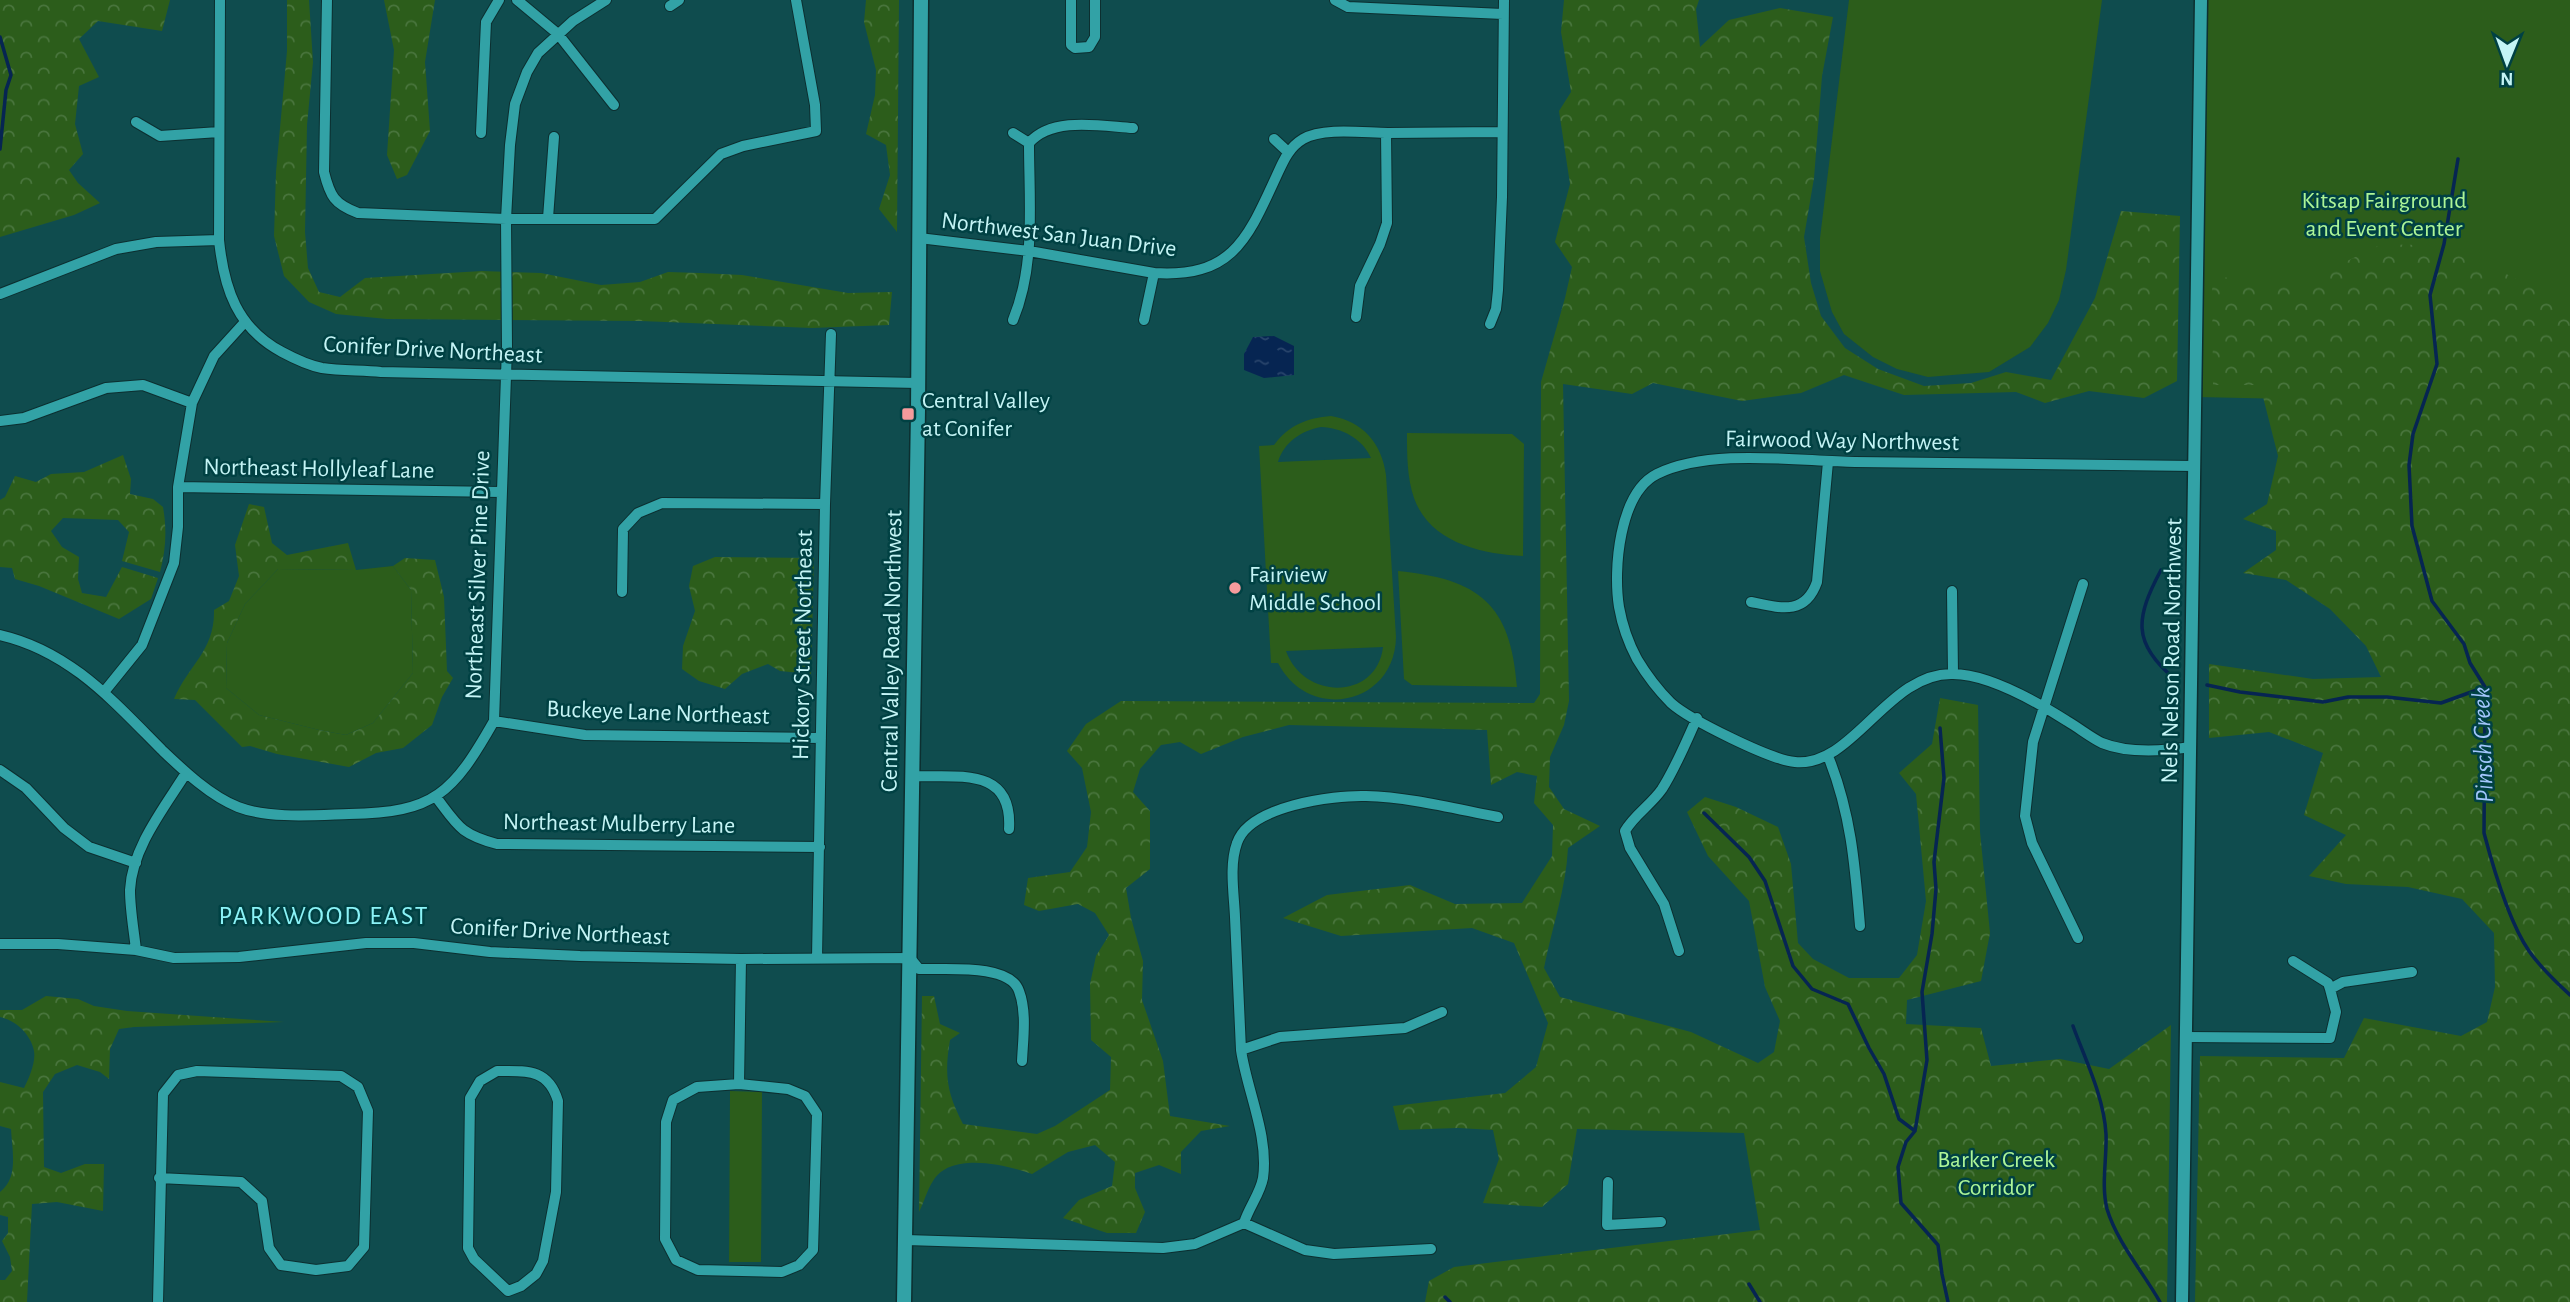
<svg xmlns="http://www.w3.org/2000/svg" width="2570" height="1302" viewBox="0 0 2570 1302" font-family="'Alegreya Sans',sans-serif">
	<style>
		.green { fill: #2c5d1b; fill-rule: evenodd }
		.forest { fill: url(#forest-crowns) }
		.water { fill: url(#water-ripples) }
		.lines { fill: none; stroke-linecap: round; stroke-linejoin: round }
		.stream { stroke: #062552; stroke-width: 3.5 }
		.minor-casing { stroke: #0c2f30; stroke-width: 12 }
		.tertiary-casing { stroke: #0c2f30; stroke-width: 15 }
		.secondary-casing { stroke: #0c2f30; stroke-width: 17 }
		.minor { stroke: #32a2a6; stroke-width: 10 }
		.tertiary { stroke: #32a2a6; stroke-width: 12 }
		.secondary { stroke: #32a2a6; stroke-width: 14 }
		.poi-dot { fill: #f59b9c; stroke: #004143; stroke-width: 2.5 }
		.labels { text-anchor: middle; stroke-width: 5; stroke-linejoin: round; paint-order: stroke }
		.park-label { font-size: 24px; fill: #adf597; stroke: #004143 }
		.street-label { font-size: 24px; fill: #c4f4f5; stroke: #004143 }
		.poi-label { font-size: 24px; fill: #c4f4f5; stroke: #004143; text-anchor: start }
		.water-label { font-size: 26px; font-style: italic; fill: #a2c6fc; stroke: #004143 }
		.neighbourhood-label { font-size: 26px; letter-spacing: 2px; fill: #8bf3f7; stroke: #004143 }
	</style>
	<defs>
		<pattern id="forest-crowns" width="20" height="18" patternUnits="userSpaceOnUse" patternTransform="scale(1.75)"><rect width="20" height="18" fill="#2c5d1b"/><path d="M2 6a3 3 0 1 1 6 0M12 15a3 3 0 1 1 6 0" fill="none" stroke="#49753d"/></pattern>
		<pattern id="water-ripples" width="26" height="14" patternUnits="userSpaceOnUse" patternTransform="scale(1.75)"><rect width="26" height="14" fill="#062552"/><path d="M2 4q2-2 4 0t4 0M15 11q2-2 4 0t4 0" fill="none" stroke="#29456c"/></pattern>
	</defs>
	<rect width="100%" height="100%" fill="#0f4c4e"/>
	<path class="green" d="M 1849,0 L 2102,0 L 2066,270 L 2059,300 L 2048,323 L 2030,347 L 1989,372 L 1928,377 L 1897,369 L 1873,357 L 1844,334 L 1832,312 L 1820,271 L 1820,238 Z
		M 2201,0 L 2570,0 L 2570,405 L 2197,397 Z
		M 1331,416 C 1363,421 1382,444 1386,475 L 1396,637 C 1395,705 1309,723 1278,663 L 1271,663 L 1259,446 L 1274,445 C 1289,425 1307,418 1331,416 ZM 1321,427 C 1342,428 1362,438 1371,458 L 1278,462 C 1284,442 1301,431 1321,427 ZM 1383,647 C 1377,700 1304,701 1286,651 Z
		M 1407,433 L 1512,434 L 1524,444 L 1523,556 C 1482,554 1430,543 1414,498 C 1407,478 1407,454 1407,433 Z
		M 393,566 L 411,590 L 413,673 L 373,723 L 346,735 L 319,730 L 259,715 L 226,688 L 227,643 L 245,604 L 278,569 L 356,570 Z
		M 1398,571 C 1479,579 1511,604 1517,687 L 1412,685 L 1404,679 Z
		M 730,1091 L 762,1092 L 761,1262 L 729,1262 Z"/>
	<path class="forest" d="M 0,0 L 170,0 L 162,31 L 98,21 L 79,39 L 99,77 L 79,86 L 75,124 L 83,154 L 69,170 L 78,183 L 100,203 L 74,215 L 0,237 Z
		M 287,0 L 309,0 L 313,62 L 307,125 L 305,232 L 308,268 L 319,292 L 340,297 L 365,278 L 482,271 L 541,273 L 601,285 L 640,282 L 668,272 L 700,273 L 742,275 L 848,293 L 892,292 L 889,325 L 812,328 L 641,321 L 387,319 L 336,314 L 309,302 L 284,276 L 274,236 L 276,172 L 287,51 Z
		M 384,0 L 435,0 L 425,62 L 430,131 L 407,175 L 397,179 L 387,155 L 394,50 Z
		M 866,0 L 899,0 L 897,232 L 879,209 L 890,175 L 886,145 L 866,134 L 875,95 L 876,70 L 864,22 Z
		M 1564,0 L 1699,0 L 1696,9 L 1700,47 L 1729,20 L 1780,8 L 1833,17 L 1822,76 L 1814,178 L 1804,237 L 1811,283 L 1821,316 L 1845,348 L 1878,369 L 1924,386 L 1971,383 L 2006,372 L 2051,380 L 2095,298 L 2121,211 L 2180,216 L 2177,381 L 2144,398 L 2089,391 L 2045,403 L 2016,392 L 1904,395 L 1844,375 L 1801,393 L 1742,401 L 1653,383 L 1632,394 L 1563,384 L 1569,701 L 1564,725 L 1550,757 L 1549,787 L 1564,809 L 1600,826 L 1568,848 C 1566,889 1552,927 1544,968 L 1560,997 L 1691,1032 L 1758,1063 L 1774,1052 L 1780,1021 L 1765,987 L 1749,901 L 1708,856 L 1687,812 L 1705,797 L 1736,807 L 1778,827 L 1791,864 L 1798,943 L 1813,959 L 1849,978 L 1899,978 L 1917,955 L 1926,901 L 1916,794 L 1899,773 L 1932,744 L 1940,698 L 1978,705 L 1980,832 L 1990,933 L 1981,981 L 1907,1000 L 1906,1024 L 1981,1028 L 1991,1066 L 2060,1059 L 2109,1069 L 2171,1025 L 2167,1302 L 1425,1302 L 1429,1281 L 1454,1267 L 1760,1230 L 1744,1133 L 1577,1129 L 1568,1184 L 1542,1207 L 1483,1203 L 1499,1159 L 1493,1130 L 1458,1128 L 1399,1130 L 1393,1106 L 1505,1093 L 1536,1067 L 1548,1023 L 1514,943 L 1472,928 L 1341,936 L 1283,918 L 1327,895 L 1410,885 L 1455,904 L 1522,903 L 1552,856 L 1553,825 L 1534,803 L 1537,776 L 1517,772 L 1491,785 L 1487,730 L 1289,725 L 1243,737 L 1201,754 L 1180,742 L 1161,745 L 1140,769 L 1133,792 L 1150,811 L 1150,869 L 1126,888 L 1131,918 L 1143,961 L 1142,1000 L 1163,1061 L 1170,1116 L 1230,1126 L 1201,1131 L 1181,1152 L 1181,1174 L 1159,1165 L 1135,1173 L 1135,1188 L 1145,1212 L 1136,1233 L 1107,1233 L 1063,1218 L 1079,1200 L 1112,1186 L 1115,1162 L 1095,1145 L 1068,1152 L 1032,1174 C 1006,1165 951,1151 933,1181 C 927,1190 924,1202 919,1212 L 922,996 L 934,996 L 940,1024 L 960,1033 L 950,1040 C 944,1075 947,1093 963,1124 L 1037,1134 L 1055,1126 L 1110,1090 L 1111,1057 L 1091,1040 L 1090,984 L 1096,956 L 1109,935 L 1095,913 L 1078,904 L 1039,911 L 1024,905 L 1028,878 L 1070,872 L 1087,847 L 1091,812 L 1082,768 L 1067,751 L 1086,724 L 1121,701 L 1534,703 L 1540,694 L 1541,382 L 1565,298 L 1572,267 L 1555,242 L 1570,184 L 1559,111 L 1571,92 L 1561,32 Z
		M 2382,244 C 2396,245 2412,244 2426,246 C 2477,256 2525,282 2570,309 L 2570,1302 L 2195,1302 L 2200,1056 L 2344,1058 L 2364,1018 L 2461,1036 L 2487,1022 L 2495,987 L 2494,933 L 2462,899 L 2408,887 L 2346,884 L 2309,876 L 2346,835 L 2304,815 L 2323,753 L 2269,732 L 2209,738 L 2209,664 L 2313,679 L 2381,677 L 2366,646 L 2330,609 L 2286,580 L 2243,573 L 2276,550 L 2276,531 L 2243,519 L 2267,504 L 2278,456 L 2260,385 L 2213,385 L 2212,275 L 2256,283 L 2301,288 L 2343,263 Z
		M 123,455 L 131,479 L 130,494 L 153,499 L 163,507 C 167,530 166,549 160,572 L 122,561 L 129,532 L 118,520 L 63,518 L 51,531 L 62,547 L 79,557 L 78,579 L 82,593 L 106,597 L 122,567 L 158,578 L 151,599 L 119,619 L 39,586 L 15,579 L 12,568 L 0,567 L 0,500 L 5,497 L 15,476 L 36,482 L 51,474 L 84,472 Z
		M 249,504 L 264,507 L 272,543 L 287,555 L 348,543 L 356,570 L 278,569 L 245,604 L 227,643 L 226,688 L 259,715 L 319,730 L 346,735 L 373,723 L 413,673 L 411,590 L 393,566 L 405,558 L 435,560 L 444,597 L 447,671 L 453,678 L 442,697 L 432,725 L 403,748 L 376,753 L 349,767 L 277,754 L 250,746 L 242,747 L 195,700 L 174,699 C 189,664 215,651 214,610 L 229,601 L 239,576 L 235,545 Z
		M 715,557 L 814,558 L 811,674 L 780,671 L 768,664 L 742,674 L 725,689 L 699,681 L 682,669 L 683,646 L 695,611 L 689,586 L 693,566 Z
		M 46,996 L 78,999 L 94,1006 L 127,1011 L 284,1022 L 134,1027 L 119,1029 L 110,1049 L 109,1079 L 100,1072 L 77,1065 L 55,1074 L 43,1092 L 44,1167 L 61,1173 L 85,1164 L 104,1164 L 103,1211 L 57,1202 L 32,1204 L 27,1302 L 0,1302 L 0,1280 L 5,1280 L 12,1271 L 10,1257 L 2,1241 L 8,1233 L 8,1217 L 0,1215 L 0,1192 C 19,1178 12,1150 11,1129 L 0,1126 L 0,1082 L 24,1088 C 29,1078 36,1062 34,1051 C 31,1034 15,1020 0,1017 L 0,1010 L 22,1010 Z"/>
	<path class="water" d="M 1274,336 L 1294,346 L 1294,375 L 1264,378 L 1244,370 L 1244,354 L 1253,337 Z"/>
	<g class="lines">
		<path class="stream" d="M 0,37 L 11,75 L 6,90 L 0,149
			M 2458,159 L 2444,244 L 2430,295 L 2437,364 L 2413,434 L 2409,465 L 2412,526 L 2432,601 L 2464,644 L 2470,663 L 2485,687 L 2484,833 C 2493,867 2509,922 2529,951 C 2540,967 2556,982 2570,995
			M 2161,570 C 2136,617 2131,643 2175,679
			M 2207,685 L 2240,692 L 2323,702 L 2348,697 L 2387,697 L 2441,703 L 2485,687
			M 1940,728 L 1944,778 L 1934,862 L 1936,889 L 1932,934 L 1922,992 L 1927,1060 L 1915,1131 L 1906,1142 L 1898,1167 L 1901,1203 L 1938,1245 L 1942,1274 L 1948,1302
			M 1704,813 L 1749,857 L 1765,881 L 1793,966 L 1812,989 L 1848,1004 L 1869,1048 L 1884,1074 L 1899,1119 L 1915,1131
			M 2073,1026 C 2085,1059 2104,1097 2106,1134 C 2107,1158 2101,1185 2107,1209 C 2117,1242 2143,1272 2160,1302
			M 1749,1284 L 1760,1302
			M 1445,1297 L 1450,1302"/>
		<g class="minor-casing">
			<path id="minor" d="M 220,0 L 219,240 C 224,289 237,328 282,352 C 295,359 307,365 322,368 C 341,371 362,370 381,372 L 918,383
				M 327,0 L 324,172 C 330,196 334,204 358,213 L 506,219 L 655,219 L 721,154 L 743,146 L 816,131 L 815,105 L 796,0
				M 517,0 L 558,34 L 614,105
				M 1071,0 L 1071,45 L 1075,48 L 1089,47 L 1095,37 L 1095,0
				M 1335,0 L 1348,7 L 1503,14
				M 670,6 L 679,0
				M 136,122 L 160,136 L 219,132
				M 481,133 L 486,22 L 499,0
				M 1013,133 L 1029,143
				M 1274,139 L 1288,152
				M 548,218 L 554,137
				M 919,238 L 1029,251 L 1154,273 C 1232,278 1247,240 1276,177 C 1283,162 1288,148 1303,139 C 1324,127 1365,133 1388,133 C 1426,133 1463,132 1501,132
				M 0,294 L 116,249 L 156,242 L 219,240
				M 1356,317 L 1360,286 L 1380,244 L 1387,223 L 1386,133
				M 1013,320 C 1036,265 1029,202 1029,143 C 1052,116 1101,126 1133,128
				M 1144,320 L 1154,273
				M 1490,324 L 1496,309 L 1498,290 L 1502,197 L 1504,0
				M 0,421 L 24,418 L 106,388 L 143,385 L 192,403
				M 178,487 L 501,492
				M 1952,591 L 1953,674
				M 622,592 L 623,529 L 638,513 L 662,503 L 825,504
				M 1751,602 C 1780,608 1805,616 1817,582 L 1828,462
				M 0,635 C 70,651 113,701 162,750 C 183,770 210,796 238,807 C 269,819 316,815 349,814 C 435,813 453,793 494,721 L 507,347 L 506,219 L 510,145 L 515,104 L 527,72 L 538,53 L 573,21 L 606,0
				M 104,692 L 142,645 L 174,563 L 178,527 L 178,487 L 192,403 L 214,356 L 244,323
				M 494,721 L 585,735 L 821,738
				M 2191,747 C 2164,751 2129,754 2102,743 C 2090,737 2079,728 2067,721 C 2037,702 1989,674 1953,674 C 1888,672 1853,768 1795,762 C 1771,760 1690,720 1671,703 C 1659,691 1646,674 1637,659 C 1629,644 1622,624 1619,607 C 1613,570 1619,493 1657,474 C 1711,448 1795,461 1855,462 C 1968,463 2081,464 2194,466
				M 1828,756 C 1851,813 1855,865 1860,926
				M 0,770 L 26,788 L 64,828 L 89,847 L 136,863
				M 912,776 C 956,778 1013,765 1009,829
				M 436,797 C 458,826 460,834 497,844 L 820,847
				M 2078,938 L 2032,843 L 2025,816 L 2033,742 L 2083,584
				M 0,944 L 58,944 L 136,950 L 174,958 L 239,957 L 366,943 L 414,943 L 490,952 L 580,956 L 741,959 L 910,958 L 919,969 C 944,970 1010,963 1019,991 C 1027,1012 1023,1039 1022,1061
				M 136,950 C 134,931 130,910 130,890 C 132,848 164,808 186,773
				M 1679,951 L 1664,904 L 1630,848 L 1625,831 C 1634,815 1651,805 1662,789 C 1676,767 1686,742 1697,718
				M 817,958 L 825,504 L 831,334
				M 2293,961 L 2328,983 L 2330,989
				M 2186,1037 L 2330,1038 L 2336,1012 L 2330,989 L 2343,982 L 2412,972
				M 1241,1050 L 1280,1037 L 1405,1028 L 1442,1012
				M 497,1071 C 526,1071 548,1068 558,1101 L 556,1192 L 543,1261 L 536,1274 L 521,1286 L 508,1291 L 474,1259 L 468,1248 L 470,1098 L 480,1081 Z
				M 739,1084 L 788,1089 L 805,1096 L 817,1114 L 813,1250 L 799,1265 L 782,1272 L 698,1270 L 676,1260 L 665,1239 L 666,1122 L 673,1100 L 697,1087 Z
				M 739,1084 L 741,959
				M 1608,1182 L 1607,1225 L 1661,1222
				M 1244,1223 L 1305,1250 L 1334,1254 L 1431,1249
				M 906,1240 L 1163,1248 L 1195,1244 L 1244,1223 C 1249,1207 1260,1194 1263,1178 C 1269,1136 1247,1091 1241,1050 C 1239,1006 1237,961 1235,917 C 1234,894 1229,865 1237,843 C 1249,806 1333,795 1366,796 C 1409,797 1456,809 1498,817
				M 158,1302 L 163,1094 L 178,1075 L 197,1071 L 341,1076 L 358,1087 L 368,1111 L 364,1247 L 348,1266 L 316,1270 L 281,1265 L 269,1248 L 262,1201 L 241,1182 L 159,1178"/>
		</g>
		<g class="tertiary-casing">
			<path id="tertiary" d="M 2182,1302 L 2201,0"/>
		</g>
		<g class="secondary-casing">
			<path id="secondary" d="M 904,1302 L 918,410 L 921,0"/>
		</g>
		<use href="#minor" class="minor"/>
		<use href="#tertiary" class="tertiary"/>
		<use href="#secondary" class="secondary"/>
	</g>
	<g class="poi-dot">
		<rect x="901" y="407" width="14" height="14" rx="3.5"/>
		<circle cx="1235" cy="588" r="7"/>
	</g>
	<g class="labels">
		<g class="park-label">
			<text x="2384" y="208">Kitsap Fairground<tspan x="2384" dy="28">and Event Center</tspan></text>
			<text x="1996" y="1167">Barker Creek<tspan x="1996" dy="28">Corridor</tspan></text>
		</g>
		<g class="street-label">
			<text transform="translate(1059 234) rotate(7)" y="8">Northwest San Juan Drive</text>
			<text transform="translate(433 349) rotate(3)" y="8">Conifer Drive Northeast</text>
			<text transform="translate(1842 440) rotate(1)" y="8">Fairwood Way Northwest</text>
			<text transform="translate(319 468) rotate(1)" y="8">Northeast Hollyleaf Lane</text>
			<text transform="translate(477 575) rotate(-88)" y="8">Northeast Silver Pine Drive</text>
			<text transform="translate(802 645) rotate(-89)" y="8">Hickory Street Northeast</text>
			<text transform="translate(891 651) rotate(-89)" y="8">Central Valley Road Northwest</text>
			<text transform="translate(2171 651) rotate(-89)" y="8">Nels Nelson Road Northwest</text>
			<text transform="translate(658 712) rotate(2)" y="8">Buckeye Lane Northeast</text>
			<text transform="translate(619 823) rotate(1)" y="8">Northeast Mulberry Lane</text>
			<text transform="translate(560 931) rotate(3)" y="8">Conifer Drive Northeast</text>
		</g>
		<g class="poi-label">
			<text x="922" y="408">Central Valley<tspan x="922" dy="28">at Conifer</tspan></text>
			<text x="1249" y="582">Fairview<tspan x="1249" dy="28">Middle School</tspan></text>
		</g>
		<g class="water-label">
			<text transform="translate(2482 745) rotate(-92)" y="9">Pinsch Creek</text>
		</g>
		<g class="neighbourhood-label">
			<text x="324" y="924">PARKWOOD EAST</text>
		</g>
	</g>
	<g transform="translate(2507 63) rotate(181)" stroke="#004143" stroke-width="5" paint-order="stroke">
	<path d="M0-5L12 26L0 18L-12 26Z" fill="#c4f4f5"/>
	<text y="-10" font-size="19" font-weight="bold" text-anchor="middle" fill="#c4f4f5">N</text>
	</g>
</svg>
